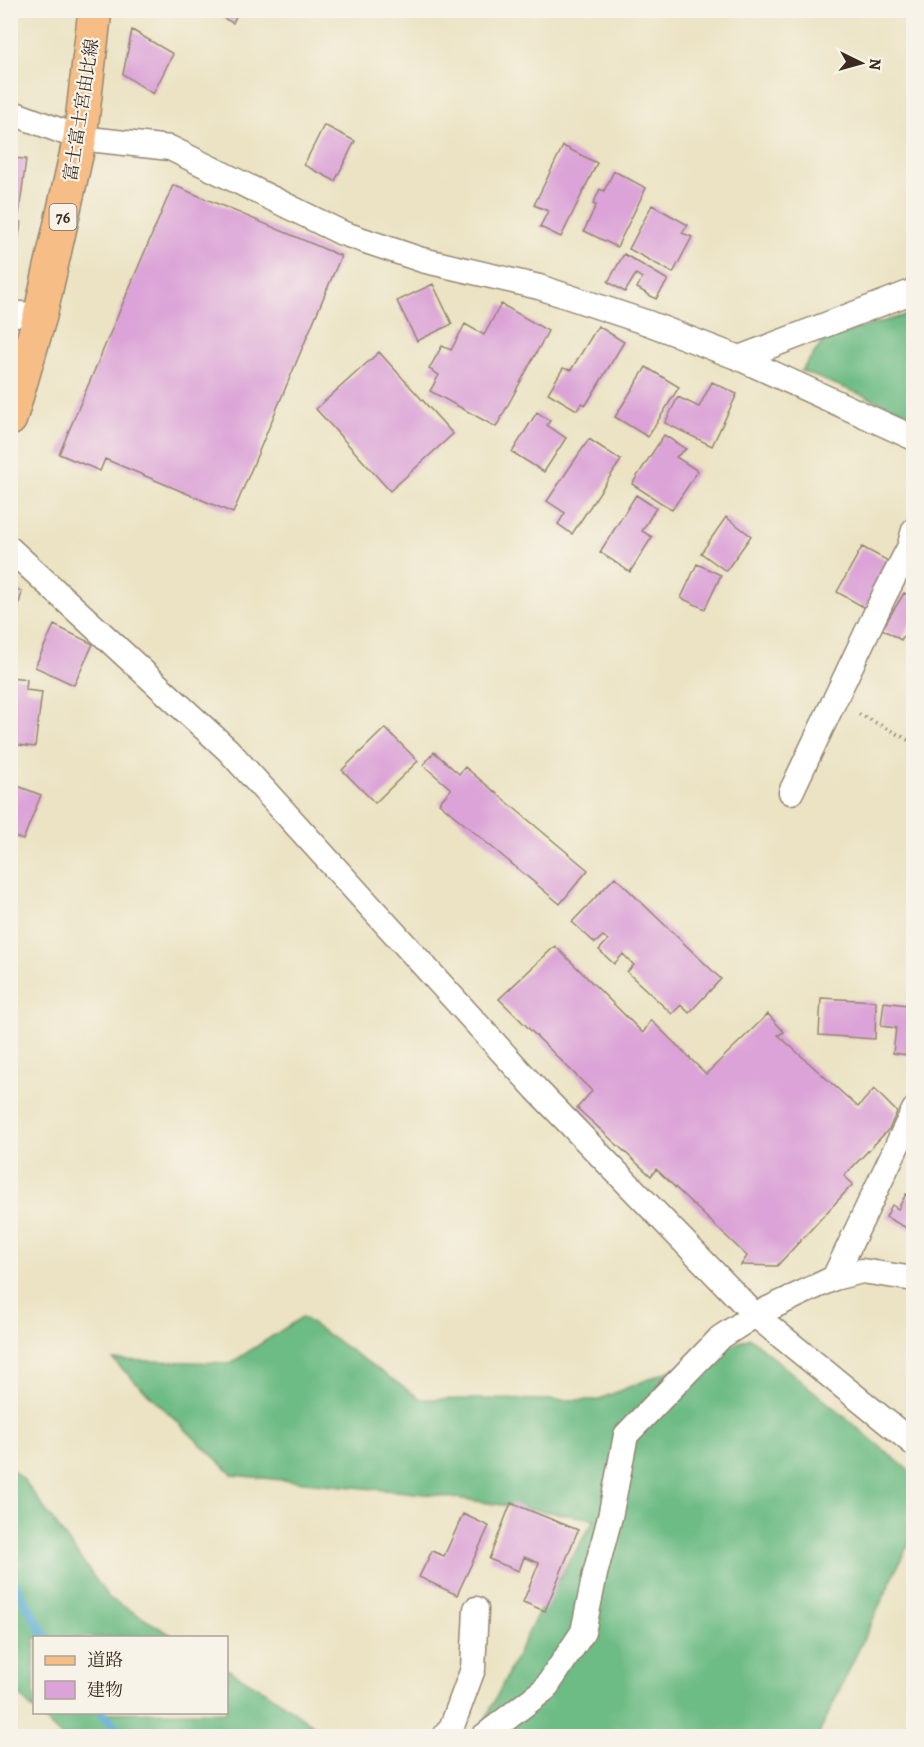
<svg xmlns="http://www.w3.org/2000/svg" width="924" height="1747" viewBox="0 0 924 1747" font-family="Alegreya,'Noto Serif JP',serif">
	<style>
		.forest { fill: #6ebc85; stroke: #547352; stroke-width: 1.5 }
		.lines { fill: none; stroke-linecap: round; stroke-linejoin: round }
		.stream { stroke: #58abd4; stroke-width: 9 }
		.building { fill: #dba3d7 }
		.minor-casing { stroke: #938670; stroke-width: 27 }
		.primary-casing { stroke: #938670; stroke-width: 36 }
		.path { stroke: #938670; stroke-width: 4; stroke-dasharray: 1.5 4.5; stroke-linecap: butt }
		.minor { stroke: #fff; stroke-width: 24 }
		.primary { stroke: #f6be86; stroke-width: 33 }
		.labels { text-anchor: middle; stroke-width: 4.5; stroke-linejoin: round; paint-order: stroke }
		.shield { fill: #f7f3e8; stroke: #73665b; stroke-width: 1.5 }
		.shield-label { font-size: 16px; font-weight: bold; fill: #3b2a1e }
		.street-label { font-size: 18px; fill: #3b2a1e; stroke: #f7f3e8 }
	</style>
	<rect width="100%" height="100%" fill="#f7f3e8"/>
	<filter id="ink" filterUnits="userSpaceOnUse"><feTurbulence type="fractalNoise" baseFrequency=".0167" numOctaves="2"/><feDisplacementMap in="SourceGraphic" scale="12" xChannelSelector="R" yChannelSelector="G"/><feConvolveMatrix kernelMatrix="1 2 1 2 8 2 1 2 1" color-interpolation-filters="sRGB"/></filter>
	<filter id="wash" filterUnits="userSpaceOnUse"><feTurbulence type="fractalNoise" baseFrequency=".008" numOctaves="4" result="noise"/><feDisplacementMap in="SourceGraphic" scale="24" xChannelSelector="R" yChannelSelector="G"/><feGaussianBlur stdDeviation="1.35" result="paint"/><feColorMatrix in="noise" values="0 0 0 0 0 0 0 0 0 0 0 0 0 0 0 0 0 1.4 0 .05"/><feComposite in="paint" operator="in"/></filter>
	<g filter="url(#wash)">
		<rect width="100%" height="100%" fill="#ebe3c3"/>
		<path class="forest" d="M 913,313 L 913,415 L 801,371 L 826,338 Z
			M 302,1317 L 421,1399 L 597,1400 L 750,1338 L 913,1474 L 913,1534 L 818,1736 L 477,1736 L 538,1613 L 595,1519 L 436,1495 L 233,1475 L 113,1360 L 231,1363 Z
			M 11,1469 L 23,1479 L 109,1598 L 175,1637 L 34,1638 L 34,1710 L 11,1687 Z
			M 227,1669 L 268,1693 L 328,1736 L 61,1736 L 37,1713 L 226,1712 Z"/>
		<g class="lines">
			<path class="stream" d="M 10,1575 L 46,1638
				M 101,1712 L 125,1736"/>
		</g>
		<g id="blocks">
			<path class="building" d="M 208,10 L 239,10 L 233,23 Z
				M 132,30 L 173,54 L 153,94 L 123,74 Z
				M 324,125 L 355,141 L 335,181 L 304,165 Z
				M 563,146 L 597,163 L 561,237 L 540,227 L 548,211 L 534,205 Z
				M 10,158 L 26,159 L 19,214 L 10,213 Z
				M 614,171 L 646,188 L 617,247 L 584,231 L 596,205 L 593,204 L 600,189 L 604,191 Z
				M 173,185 L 341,256 L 233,513 L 105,459 L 100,471 L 59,454 Z
				M 652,205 L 688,225 L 682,233 L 692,237 L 673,273 L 629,249 Z
				M 10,220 L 21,222 L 16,256 L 10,255 Z
				M 624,254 L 668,280 L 656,299 L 637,288 L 642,278 L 636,274 L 625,292 L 608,282 Z
				M 433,284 L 452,324 L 417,341 L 397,301 Z
				M 501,304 L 548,331 L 496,427 L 430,391 L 439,375 L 429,369 L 442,346 L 451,350 L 465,324 L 484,335 Z
				M 598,326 L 624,342 L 586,405 L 582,403 L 577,410 L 548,393 L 563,368 L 571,370 Z
				M 379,352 L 453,434 L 390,491 L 316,409 Z
				M 646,367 L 679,387 L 648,437 L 615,417 Z
				M 712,382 L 737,394 L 712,446 L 665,423 L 678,397 L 699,407 Z
				M 537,412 L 550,421 L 547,425 L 566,438 L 544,472 L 512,452 Z
				M 664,435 L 686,449 L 676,457 L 698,471 L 672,510 L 632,484 Z
				M 589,439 L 621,460 L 572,534 L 558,524 L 565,513 L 547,501 Z
				M 636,495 L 656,508 L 642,531 L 652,537 L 630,572 L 600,552 Z
				M 726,517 L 751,536 L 726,571 L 701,553 Z
				M 862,547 L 892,563 L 867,609 L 837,592 Z
				M 697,564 L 721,575 L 705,609 L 681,598 Z
				M 10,588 L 22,591 L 11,638 L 10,638 Z
				M 904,593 L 914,598 L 914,620 L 901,640 L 882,629 Z
				M 54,625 L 93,644 L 74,685 L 35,667 Z
				M 10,677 L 27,679 L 26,690 L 42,692 L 35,747 L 10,744 Z
				M 385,728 L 418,761 L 375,803 L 342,770 Z
				M 434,752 L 459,774 L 465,767 L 588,870 L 560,904 L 439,803 L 451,789 L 423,765 Z
				M 10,783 L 41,795 L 23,840 L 10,835 Z
				M 615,877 L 721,979 L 689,1013 L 681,1005 L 672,1014 L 627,972 L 634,965 L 623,954 L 614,964 L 599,950 L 608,940 L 603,936 L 595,943 L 572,922 Z
				M 555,946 L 643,1033 L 651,1020 L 706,1074 L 768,1014 L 784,1032 L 778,1035 L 858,1107 L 874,1089 L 897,1112 L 889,1129 L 844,1176 L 853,1184 L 777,1266 L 741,1265 L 747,1256 L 656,1169 L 651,1176 L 577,1108 L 592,1091 L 499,999 Z
				M 821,998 L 876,1001 L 875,1039 L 819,1035 Z
				M 884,1002 L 914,1006 L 914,1056 L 893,1053 L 896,1028 L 881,1026 Z
				M 906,1194 L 914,1198 L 914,1232 L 886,1217 L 892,1205 L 898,1209 Z
				M 511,1503 L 578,1530 L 545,1611 L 523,1602 L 539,1563 L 524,1557 L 519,1571 L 489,1559 Z
				M 463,1514 L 489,1526 L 457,1595 L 419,1577 L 432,1551 L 444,1556 Z"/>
		</g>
	</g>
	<g filter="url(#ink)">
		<use href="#blocks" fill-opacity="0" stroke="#938670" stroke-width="1.5"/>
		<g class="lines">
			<g class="minor-casing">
				<path id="minor" d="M 10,112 L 80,138 L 170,148 L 342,233 L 422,260 L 539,287 L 648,323 L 739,358 L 914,438
					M 10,313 L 40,316
					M 739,358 L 914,291
					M 10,549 L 228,750 L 536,1089 L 755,1315 L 914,1444
					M 791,792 L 884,596 L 909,548 L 914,530
					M 834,1278 L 914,1110
					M 445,1736 L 452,1726 L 473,1669 L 476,1609
					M 484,1736 L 545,1689 L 583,1632 L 595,1574 L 610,1517 L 626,1435 L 721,1337 L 755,1315 L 834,1278 L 862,1271 L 914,1279"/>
			</g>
			<g class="primary-casing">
				<path id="primary" d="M 10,419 L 40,316 L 80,138 L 95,10"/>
			</g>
			<path class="path" d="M 859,714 L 914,743"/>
			<use href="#minor" class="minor"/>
			<use href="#primary" class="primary"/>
		</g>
	</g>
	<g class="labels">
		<rect class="shield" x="49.5" y="204" width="27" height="26" rx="4.5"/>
		<g class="shield-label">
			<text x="63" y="223">76</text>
		</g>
		<g class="street-label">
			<text transform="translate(81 110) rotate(-81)" y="6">富士富士宮由比線</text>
		</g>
	</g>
	<rect width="924" height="1747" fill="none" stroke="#f7f3e8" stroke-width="36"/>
	<rect x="33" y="1636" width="195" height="78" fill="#f7f3e8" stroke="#aca397" stroke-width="1.5"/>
	<rect x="45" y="1656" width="30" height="9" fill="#f6be86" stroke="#aca397" stroke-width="1.5"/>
	<text x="87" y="1666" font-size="18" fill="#3b2a1e">道路</text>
	<rect x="45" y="1681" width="30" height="18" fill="#dba3d7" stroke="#aca397" stroke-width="1.5"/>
	<text x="87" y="1696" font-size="18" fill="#3b2a1e">建物</text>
	<g transform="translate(861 63) rotate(95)" stroke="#f7f3e8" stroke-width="4.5" paint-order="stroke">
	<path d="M0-4.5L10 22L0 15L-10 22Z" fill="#3b2a1e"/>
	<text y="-9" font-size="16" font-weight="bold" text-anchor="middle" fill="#3b2a1e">N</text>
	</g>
</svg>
